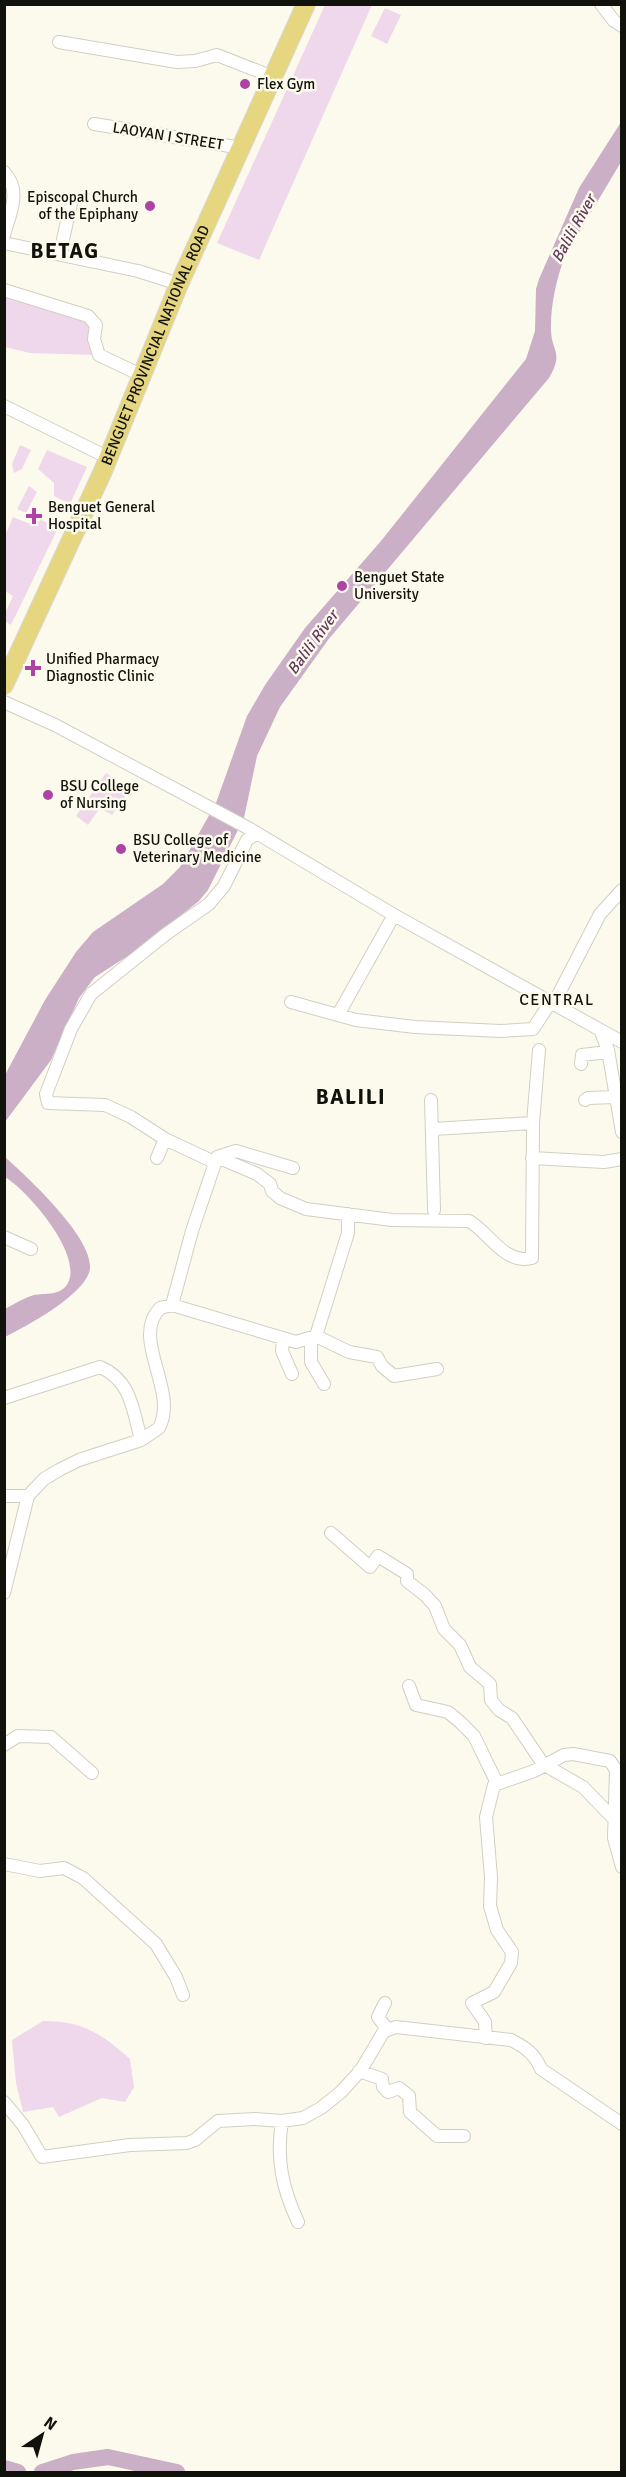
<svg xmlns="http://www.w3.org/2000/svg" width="626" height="2477" viewBox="0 0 626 2477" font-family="Signika,sans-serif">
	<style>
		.green { fill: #efd8eb }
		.water { fill: #caafc6 }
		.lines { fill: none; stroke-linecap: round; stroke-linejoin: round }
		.river { stroke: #caafc6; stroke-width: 16 }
		.minor-casing { stroke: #d1cfc3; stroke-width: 14 }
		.highway-casing { stroke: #d9d9d8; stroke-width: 20 }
		.minor { stroke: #fff; stroke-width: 12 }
		.highway { stroke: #e5d67f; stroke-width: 18 }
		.poi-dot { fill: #ae43a4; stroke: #fcfaed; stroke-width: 2 }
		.labels { text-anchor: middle; stroke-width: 5; stroke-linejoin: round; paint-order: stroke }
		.poi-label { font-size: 15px; fill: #12120d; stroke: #fcfaed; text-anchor: start }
		.street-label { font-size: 15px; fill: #12120d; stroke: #fcfaed }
		.water-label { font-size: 16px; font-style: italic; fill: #623b5d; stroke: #fcfaed }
		.neighbourhood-label { font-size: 16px; letter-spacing: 1.5px; fill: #12120d; stroke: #fcfaed }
		.district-label { font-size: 21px; font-weight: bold; letter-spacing: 1.5px; fill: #12120d; stroke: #fcfaed }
	</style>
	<rect width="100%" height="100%" fill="#fcfaed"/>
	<path class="green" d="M 325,5 L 372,5 L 259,260 L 217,243 Z
		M 385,8 L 401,15 L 387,44 L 371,36 Z
		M 5,295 L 88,323 L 91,326 L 96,355 L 30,353 L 5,347 Z
		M 20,445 L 31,450 L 22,469 L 14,473 L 12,464 Z
		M 47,450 L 87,467 L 70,504 L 54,496 L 54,483 L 38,469 Z
		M 29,486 L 37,492 L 26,513 L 17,509 Z
		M 13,517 L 33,525 L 41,520 L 58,528 L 11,625 L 5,621 L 5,613 L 13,596 L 5,591 L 5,536 Z
		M 106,773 L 130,789 L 112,815 L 100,808 L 88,825 L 76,816 Z
		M 43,2021 C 83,2021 102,2034 130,2059 L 134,2087 L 125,2102 L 102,2098 L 59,2117 L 53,2107 L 23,2112 L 16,2083 L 12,2040 Z"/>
	<path class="water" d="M 621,122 L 621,162 L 565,256 C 557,277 551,303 551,325 C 550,353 565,350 549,378 L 328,640 L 280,707 L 257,756 L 244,818 L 208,890 L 199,901 L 134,952 L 95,977 L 79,998 L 51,1060 L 5,1122 L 5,1075 L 45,1000 L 76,952 L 93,932 L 163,884 L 180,867 L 216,803 L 247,716 L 265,685 L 305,628 L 381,541 L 526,359 L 535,331 L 536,289 L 539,279 L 579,188 Z
		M 5,1157 C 26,1176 100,1243 89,1273 C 80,1297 27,1326 5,1337 L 5,1309 C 14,1304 24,1298 34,1295 C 45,1293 61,1296 68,1283 C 83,1254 28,1191 5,1177 Z"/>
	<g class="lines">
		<path class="river" d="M 4,2468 L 18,2472
			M 42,2472 L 73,2462 L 108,2457 L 177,2472"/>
		<g class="minor-casing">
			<path id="minor" d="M 601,4 L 614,21 L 622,26
				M 59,42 L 177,62 L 195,61 L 217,55 L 273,77
				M 94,124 L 242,148
				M 4,172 C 22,191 10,213 4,235
				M 4,243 L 138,271 L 179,284
				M 60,253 L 72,199
				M 4,290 L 88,316 L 96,325 L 94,339 L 99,355 L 141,375
				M 4,406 L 109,458
				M 4,702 L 55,725 L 250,829 L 394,915 L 622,1042
				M 291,1002 L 356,1020 L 415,1027 L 501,1031 L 533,1029 L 550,1003
				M 553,1005 L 600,914 L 622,890
				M 338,1015 L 394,915
				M 601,1032 L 608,1050 L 622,1132
				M 581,1064 L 582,1055 L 608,1052
				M 431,1100 L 434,1210
				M 585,1100 L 588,1098 L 615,1097
				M 433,1129 L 533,1123
				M 217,1157 L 257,1174 L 270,1184 L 272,1191 L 280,1198 L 306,1209 L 392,1220 L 469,1221 C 488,1231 504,1265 532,1258 L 533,1123 L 539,1050
				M 157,1158 L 165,1139
				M 532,1158 L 604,1162 L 622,1159
				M 214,1162 L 165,1139 L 131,1117 L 105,1105 L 48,1103 L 46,1094 L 71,1029 L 91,994 L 166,934 L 209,904 L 224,886 L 247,840 L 257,833
				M 4,1237 L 31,1249
				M 172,1305 L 192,1231 L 217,1157 L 236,1151 L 293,1168
				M 316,1336 L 348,1233 L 348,1214
				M 311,1338 L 311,1362 L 324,1384
				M 283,1339 L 282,1351 L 292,1374
				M 4,1398 L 100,1367 C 131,1380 133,1410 141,1440
				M 4,1496 L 28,1496
				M 331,1533 L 370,1567 L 378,1556 L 407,1574 L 407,1581 L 425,1595 L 435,1606 L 444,1629 L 460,1645 L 470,1667 L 490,1684 L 491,1700 L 499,1710 L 512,1718 L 543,1764 L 583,1787 L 615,1820
				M 4,1593 L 28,1496 L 44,1479 L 59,1470 L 79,1460 L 141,1440 L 159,1428 C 179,1390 130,1339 160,1308 L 172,1305 L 296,1342 L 316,1336 L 349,1352 L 377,1357 L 382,1366 L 394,1376 L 437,1369
				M 409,1686 L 416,1705 L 448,1712 L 460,1722 L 474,1736 L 497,1783
				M 4,1745 L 18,1736 L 51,1737 L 92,1773
				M 4,1864 L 40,1871 L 64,1868 L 83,1878 L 156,1944 L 176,1977 L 183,1995
				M 385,2003 L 378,2017 L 387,2029
				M 486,2038 L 485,2022 L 472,2003 L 494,1992 L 511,1963 L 512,1952 L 497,1930 L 490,1906 L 491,1877 L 486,1817 L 494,1785 L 534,1771 L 564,1755 L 573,1754 L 610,1761 L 616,1770 L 614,1838 L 622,1867
				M 359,2071 L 382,2079 L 383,2087 L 388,2092 L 399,2088 L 409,2096 L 410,2112 L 437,2136 L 464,2136
				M 4,2102 L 23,2125 L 42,2157 L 130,2145 L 187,2143 L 195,2140 L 218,2121 L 255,2119 L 282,2121 L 303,2118 L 321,2108 L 341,2092 L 361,2070 L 384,2031 L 396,2027 L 511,2040 C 525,2047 535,2054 541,2069 L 622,2124
				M 282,2121 C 276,2158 282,2188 298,2222"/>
		</g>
		<g class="highway-casing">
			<g id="highway">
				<path id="s1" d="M 4,685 L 103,471 L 179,284 L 306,4"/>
			</g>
		</g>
		<use href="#minor" class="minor"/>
		<use href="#highway" class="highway"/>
	</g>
	<g class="poi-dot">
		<circle cx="245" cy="84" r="6"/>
		<circle cx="150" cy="206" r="6"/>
		<path d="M31 507h6v6h6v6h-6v6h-6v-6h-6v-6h6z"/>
		<circle cx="342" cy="586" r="6"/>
		<path d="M30 659h6v6h6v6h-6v6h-6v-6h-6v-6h6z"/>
		<circle cx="48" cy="795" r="6"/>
		<circle cx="121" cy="849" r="6"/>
	</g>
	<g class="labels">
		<g class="poi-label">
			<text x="257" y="89">Flex Gym</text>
			<text x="138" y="202" text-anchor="end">Episcopal Church<tspan x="138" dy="17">of the Epiphany</tspan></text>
			<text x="48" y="512">Benguet General<tspan x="48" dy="17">Hospital</tspan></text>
			<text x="354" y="582">Benguet State<tspan x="354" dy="17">University</tspan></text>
			<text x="46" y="664">Unified Pharmacy<tspan x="46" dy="17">Diagnostic Clinic</tspan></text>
			<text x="60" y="791">BSU College<tspan x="60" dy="17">of Nursing</tspan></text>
			<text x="133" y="845">BSU College of<tspan x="133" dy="17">Veterinary Medicine</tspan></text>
		</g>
		<g class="street-label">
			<text transform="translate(168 136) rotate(9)" y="5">LAOYAN I STREET</text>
			<text dy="5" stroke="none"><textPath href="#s1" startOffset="372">BENGUET PROVINCIAL NATIONAL ROAD</textPath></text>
		</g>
		<g class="water-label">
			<text transform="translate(573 228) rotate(-61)" y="6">Balili River</text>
			<text transform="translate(312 642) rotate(-54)" y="6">Balili River</text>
		</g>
		<g class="neighbourhood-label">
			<text x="557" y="1005">CENTRAL</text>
		</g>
		<g class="district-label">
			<text x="65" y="258">BETAG</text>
			<text x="351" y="1104">BALILI</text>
		</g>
	</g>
	<rect width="626" height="2477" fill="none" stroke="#12120d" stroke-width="12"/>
	<g transform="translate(42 2435) rotate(36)" stroke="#fcfaed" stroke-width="4.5" paint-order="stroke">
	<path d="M0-4.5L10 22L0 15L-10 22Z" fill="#12120d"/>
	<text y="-9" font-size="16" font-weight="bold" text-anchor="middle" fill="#12120d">N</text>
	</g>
</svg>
